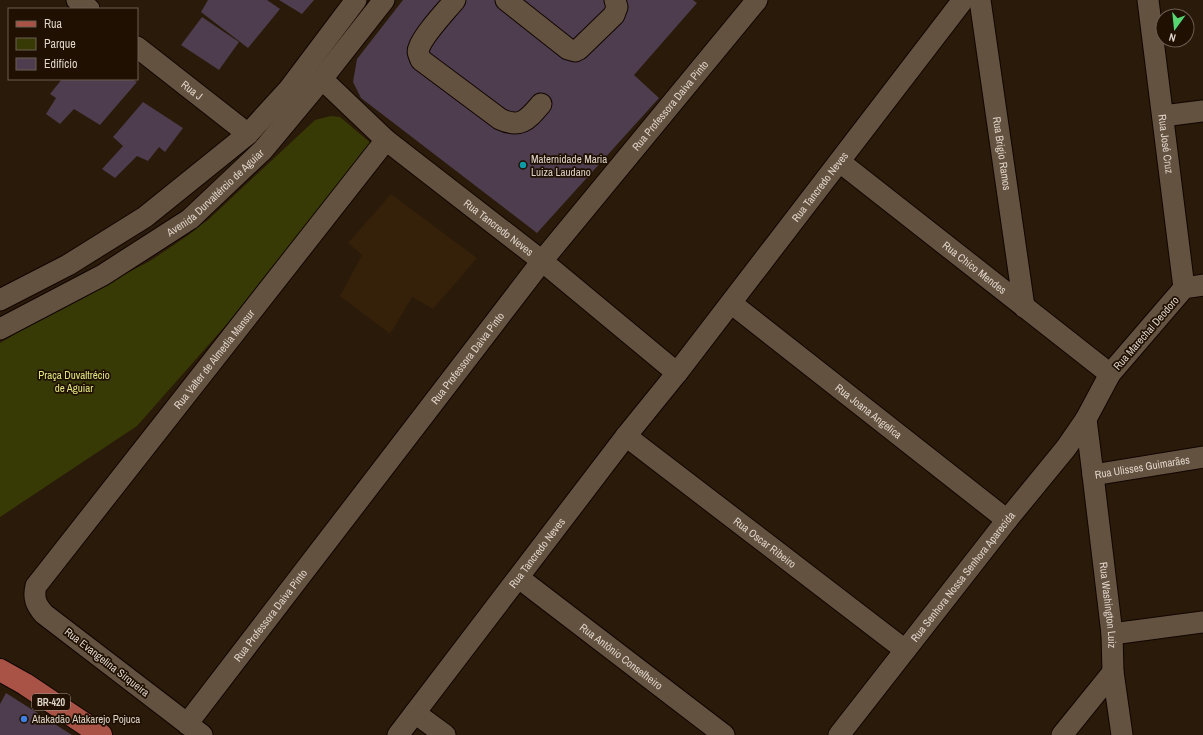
<svg xmlns="http://www.w3.org/2000/svg" width="1203" height="735" viewBox="0 0 1203 735" font-family="'Archivo Narrow',sans-serif">
	<style>
		.built { fill: #35200a }
		.green { fill: #383a06 }
		.building { fill: #4d3d4f }
		.lines { fill: none; stroke-linecap: round; stroke-linejoin: round }
		.minor-casing { stroke: #110500; stroke-width: 23 }
		.major-casing { stroke: #110500; stroke-width: 24 }
		.minor { stroke: #645240; stroke-width: 21 }
		.major { stroke: #a85345; stroke-width: 22 }
		.culture-dot { fill: #0f9aa8; stroke: #1f1002; stroke-width: 1.5 }
		.shop-dot { fill: #3f7fe0; stroke: #1f1002; stroke-width: 1.5 }
		.labels { text-anchor: middle; stroke-width: 3.5; stroke-linejoin: round; paint-order: stroke }
		.shield { fill: #1f1002; stroke: #a5998e; stroke-width: 1 }
		.shield-label { font-size: 10px; font-weight: bold; fill: #dfd4ca }
		.street-label { font-size: 11px; fill: #dfd4ca; stroke: #1f1002 }
		.poi-label { font-size: 11px; fill: #dfd4ca; stroke: #1f1002; text-anchor: start }
		.park-label { font-size: 11px; fill: #e0e580; stroke: #1f1002 }
	</style>
	<rect width="100%" height="100%" fill="#291a09"/>
	<path class="built" d="M 391,194 L 477,258 L 433,309 L 412,297 L 390,334 L 340,296 L 362,255 L 348,243 Z"/>
	<path class="green" d="M 331,116 L 340,117 L 372,144 L 249,299 L 137,426 L 0,517 L 0,343 L 46,315 L 150,261 L 187,236 L 209,219 L 315,120 Z"/>
	<path class="building" d="M 208,0 L 267,0 L 280,9 L 248,48 L 201,12 Z
		M 279,0 L 314,0 L 302,14 Z
		M 403,0 L 693,0 L 697,3 L 634,75 L 659,98 L 537,233 L 361,98 L 353,82 L 357,59 Z
		M 202,17 L 239,42 L 219,70 L 181,45 Z
		M 62,79 L 132,79 L 137,82 L 100,125 L 74,109 L 60,124 L 46,114 L 56,98 L 50,94 Z
		M 143,102 L 183,128 L 165,152 L 159,147 L 148,161 L 137,156 L 115,178 L 102,169 L 123,146 L 113,137 Z
		M 6,693 L 72,735 L 0,735 L 0,704 Z"/>
	<g class="lines">
		<g class="minor-casing">
			<g id="minor">
				<path d="M 77,0 L 89,9"/>
				<path d="M 455,0 C 446,11 423,35 419,48 C 417,52 419,55 421,60 L 500,119 C 521,129 528,119 541,104"/>
				<path d="M 506,0 L 568,49 L 575,51 L 579,49 L 614,15 L 617,7 L 615,0"/>
				<path id="s1" d="M 980,0 L 1024,307"/>
				<path id="s2" d="M 1148,0 L 1184,288"/>
				<path id="s3" d="M 137,47 L 248,134"/>
				<path id="s4" d="M 322,79 L 386,140 L 542,261 L 677,373 L 963,0"/>
				<path d="M 1163,116 L 1203,111"/>
				<path id="s5" d="M 840,162 L 1110,374"/>
				<path id="s6" d="M 1203,285 L 1184,288 L 1110,374 L 1086,419 L 1093,475 L 1203,457"/>
				<path d="M 0,300 L 68,265 L 145,217 L 248,134 L 289,89 L 356,0"/>
				<path id="s7" d="M 731,303 L 1007,520"/>
				<path id="s8" d="M 0,329 L 103,275 L 190,219 L 263,150 L 322,79 L 384,0"/>
				<path id="s9" d="M 626,436 L 905,650"/>
				<path id="s10" d="M 1093,475 L 1112,634 L 1113,672 L 1122,735"/>
				<path id="s11" d="M 519,578 L 724,735"/>
				<path d="M 1112,634 L 1203,622"/>
				<path d="M 415,713 L 445,735"/>
				<path id="s12" d="M 187,724 L 542,261 L 757,0"/>
				<path id="s13" d="M 202,735 L 44,614 C 36,605 33,598 36,586 L 386,140"/>
				<path id="s14" d="M 398,735 L 626,436 L 677,373"/>
				<path id="s15" d="M 839,735 L 1007,520 L 1066,448 L 1086,419"/>
				<path d="M 1062,735 L 1113,672"/>
			</g>
		</g>
		<g class="major-casing">
			<path id="major" d="M 0,670 L 25,684 L 101,735"/>
		</g>
		<use href="#minor" class="minor"/>
		<use href="#major" class="major"/>
	</g>
	<circle class="culture-dot" cx="523" cy="165" r="4"/>
	<circle class="shop-dot" cx="24" cy="719" r="4"/>
	<g class="labels">
		<rect class="shield" x="32" y="694" width="38" height="16" rx="3"/>
		<g class="shield-label">
			<text x="51" y="706">BR-420</text>
		</g>
		<g class="street-label">
			<text dy="4" stroke="none"><textPath href="#s3" startOffset="70">Rua J</textPath></text>
			<text dy="4" stroke="none"><textPath href="#s12" startOffset="785">Rua Professora Daiva Pinto</textPath></text>
			<text dy="4" stroke="none"><textPath href="#s2" startOffset="145">Rua José Cruz</textPath></text>
			<text dy="4" stroke="none"><textPath href="#s1" startOffset="155">Rua Brigio Ramos</textPath></text>
			<text dy="4" stroke="none"><textPath href="#s4" startOffset="696">Rua Tancredo Neves</textPath></text>
			<text dy="4" stroke="none"><textPath href="#s8" startOffset="256">Avenida Durvaltércio de Aguiar</textPath></text>
			<text dy="4" stroke="none"><textPath href="#s4" startOffset="231">Rua Tancredo Neves</textPath></text>
			<text dy="4" stroke="none"><textPath href="#s5" startOffset="171">Rua Chico Mendes</textPath></text>
			<text transform="translate(1146 333) rotate(-49)" y="4">Rua Marechal Deodoro</text>
			<text dy="4" stroke="none"><textPath href="#s12" startOffset="461">Rua Professora Daiva Pinto</textPath></text>
			<text dy="4" stroke="none"><textPath href="#s13" startOffset="518">Rua Valter de Almedia Mansur</textPath></text>
			<text dy="4" stroke="none"><textPath href="#s7" startOffset="175">Rua Joana Angelica</textPath></text>
			<text dy="4" stroke="none"><textPath href="#s6" startOffset="290">Rua Ulisses Guimarães</textPath></text>
			<text dy="4" stroke="none"><textPath href="#s9" startOffset="175">Rua Oscar Ribeiro</textPath></text>
			<text dy="4" stroke="none"><textPath href="#s14" startOffset="229">Rua Tancredo Neves</textPath></text>
			<text dy="4" stroke="none"><textPath href="#s15" startOffset="201">Rua Senhora Nossa Senhora Aparecida</textPath></text>
			<text dy="4" stroke="none"><textPath href="#s10" startOffset="131">Rua Washington Luiz</textPath></text>
			<text dy="4" stroke="none"><textPath href="#s12" startOffset="137">Rua Professora Daiva Pinto</textPath></text>
			<text dy="4" stroke="none"><textPath href="#s11" startOffset="129">Rua Antônio Conselheiro</textPath></text>
			<text transform="translate(107 662) rotate(38)" y="4">Rua Evangelina Sirqueira</text>
		</g>
		<g class="poi-label">
			<text x="531" y="163">Maternidade Maria<tspan x="531" dy="13">Luiza Laudano</tspan></text>
			<text x="32" y="723">Atakadão Atakarejo Pojuca</text>
		</g>
		<g class="park-label">
			<text x="74" y="379">Praça Duvaltrécio<tspan x="74" dy="13">de Aguiar</tspan></text>
		</g>
	</g>
	<rect x="8" y="8" width="130" height="72" fill="#1f1002" stroke="#6c5e52"/>
	<rect x="16" y="21" width="20" height="6" fill="#a85345" stroke="#6c5e52"/>
	<text x="44" y="28" font-size="12" fill="#dfd4ca">Rua</text>
	<rect x="16" y="38" width="20" height="12" fill="#383a06" stroke="#6c5e52"/>
	<text x="44" y="48" font-size="12" fill="#dfd4ca">Parque</text>
	<rect x="16" y="58" width="20" height="12" fill="#4d3d4f" stroke="#6c5e52"/>
	<text x="44" y="68" font-size="12" fill="#dfd4ca">Edifício</text>
	<g transform="translate(1175 28) rotate(195)"><circle r="19" fill="#1f1002" stroke="#6c5e52"/>
	<path d="M0-3L7 15L0 10L-7 15Z" fill="#55d671"/>
	<text y="-6" font-size="11" font-weight="bold" text-anchor="middle" fill="#dfd4ca">N</text>
	</g>
</svg>
